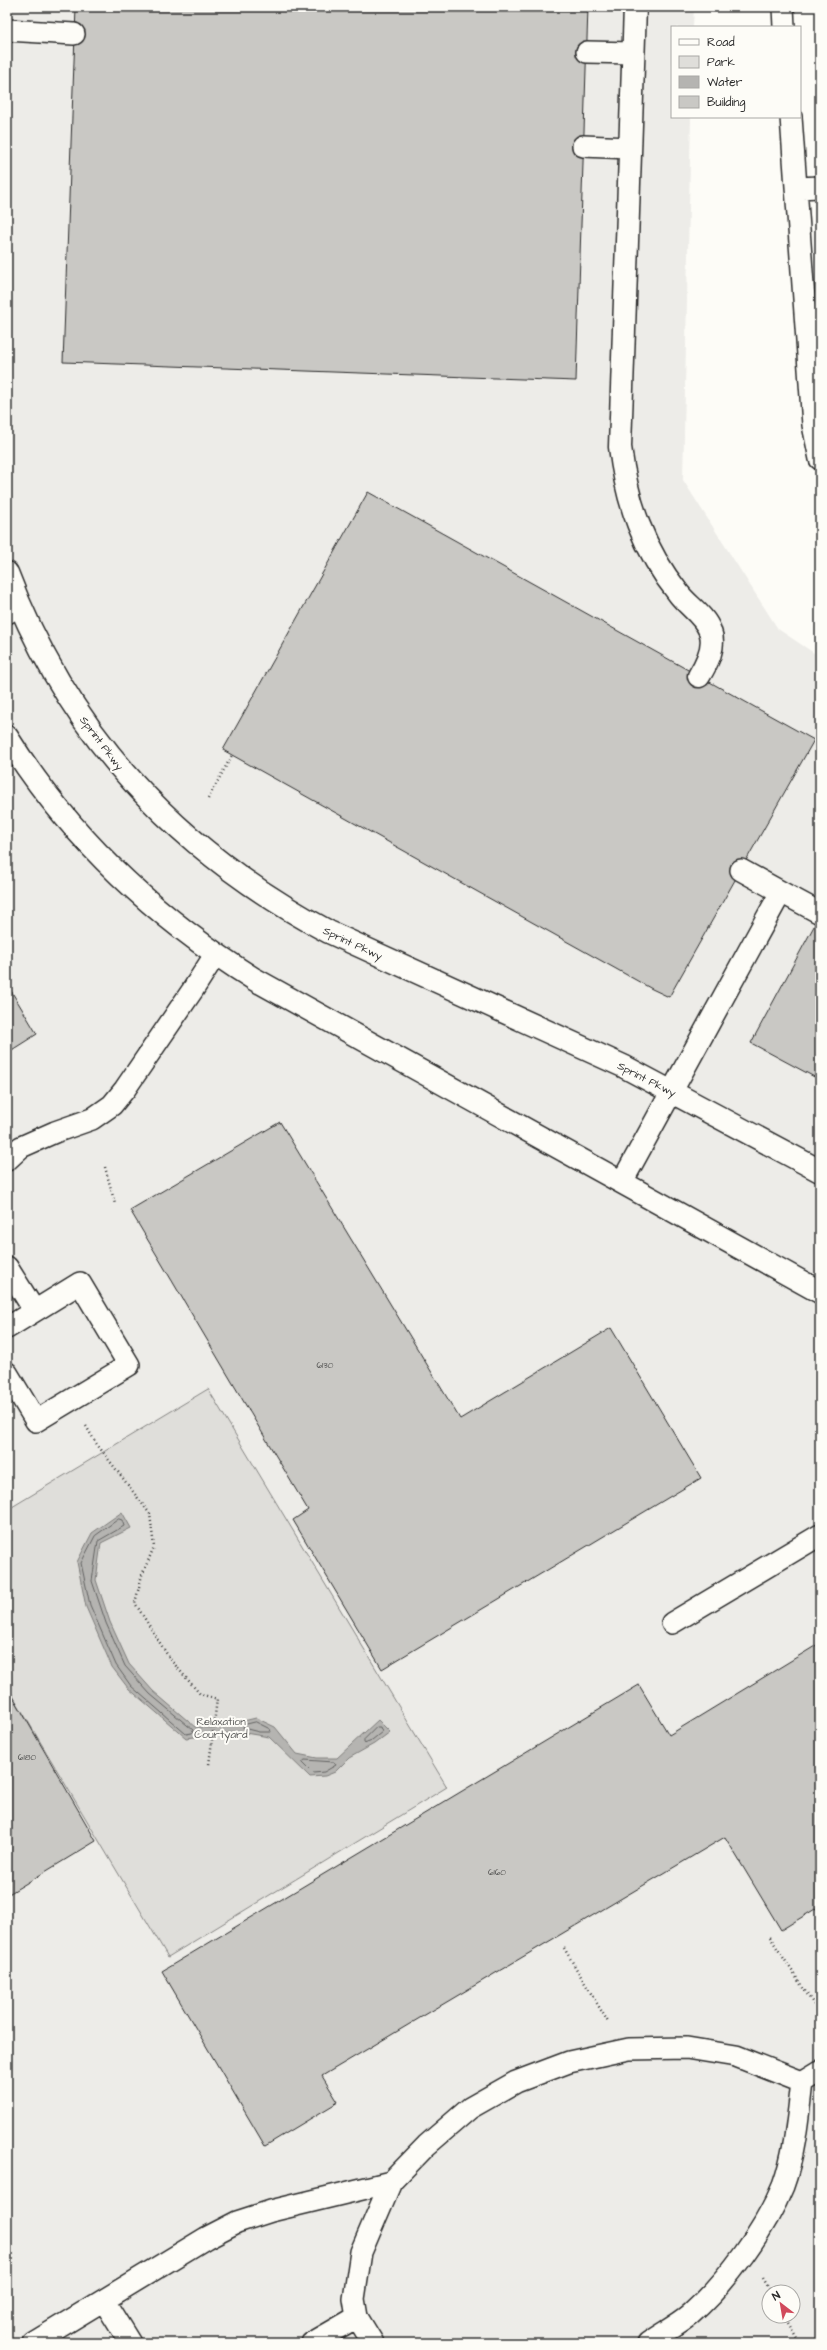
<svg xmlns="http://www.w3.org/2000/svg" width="827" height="2350" viewBox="0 0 827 2350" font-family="'Architects Daughter',sans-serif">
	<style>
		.built { fill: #edece8; fill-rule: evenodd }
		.green { fill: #dfdeda; stroke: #858482 }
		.water { fill: #b5b4b1; stroke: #7e7d7b }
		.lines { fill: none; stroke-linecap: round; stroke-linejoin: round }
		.shore { stroke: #626261; stroke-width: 1 }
		.building { fill: #c9c8c4; stroke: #2b2b2b }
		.lane-casing { stroke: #2b2b2b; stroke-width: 24 }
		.street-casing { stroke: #2b2b2b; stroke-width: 25 }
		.path { stroke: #2b2b2b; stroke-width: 2.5; stroke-dasharray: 1 3; stroke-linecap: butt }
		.lane { stroke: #fdfcf7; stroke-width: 21 }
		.street { stroke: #fdfcf7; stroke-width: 22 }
		.labels { text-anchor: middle; stroke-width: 4; stroke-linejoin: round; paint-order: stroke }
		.number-label { font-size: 9px; fill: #525251 }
		.street-label { font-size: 11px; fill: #2b2b2b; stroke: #fdfcf7 }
		.park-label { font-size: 11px; fill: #585857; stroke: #fdfcf7 }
	</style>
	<rect width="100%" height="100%" fill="#fdfcf7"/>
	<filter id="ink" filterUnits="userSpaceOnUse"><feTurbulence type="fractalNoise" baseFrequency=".025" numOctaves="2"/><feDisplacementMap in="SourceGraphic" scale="8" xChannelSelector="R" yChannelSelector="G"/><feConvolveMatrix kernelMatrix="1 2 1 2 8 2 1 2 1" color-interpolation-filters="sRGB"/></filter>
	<g filter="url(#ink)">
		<path class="built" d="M 7,7 L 694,7 L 693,27 L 672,27 L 672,117 L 691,117 L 683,480 L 778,629 L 820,657 L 820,2343 L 7,2343 ZM 769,2292 L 793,2292 L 793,2316 L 769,2316 Z"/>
		<path class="green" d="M 208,1389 L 447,1787 L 168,1957 L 7,1686 L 7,1510 Z"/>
		<path class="water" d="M 122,1512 L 131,1528 L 101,1543 L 96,1580 L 110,1622 L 129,1664 L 153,1691 L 195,1727 L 214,1728 L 256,1718 L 275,1727 L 297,1754 L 317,1758 L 337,1758 L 378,1720 L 390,1732 L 374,1744 L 349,1758 L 335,1772 L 325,1776 L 310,1777 L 269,1737 L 239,1732 L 186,1738 L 128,1688 L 112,1667 L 86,1607 L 77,1562 L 92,1533 Z"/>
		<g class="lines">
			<path class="shore" d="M 119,1519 L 122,1520 L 124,1526 L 98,1541 L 92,1581 L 106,1623 L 125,1666 L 150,1694 L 193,1730 L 192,1733 L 186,1734 L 131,1686 L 116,1665 L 90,1605 L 81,1563 L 95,1536 Z
				M 256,1722 L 270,1729 L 271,1732 L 259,1732 L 243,1728 L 244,1725 Z
				M 377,1727 L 380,1727 L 382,1732 L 372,1740 L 364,1743 L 364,1740 Z
				M 305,1760 L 334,1762 L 336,1765 L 324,1772 L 313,1773 L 303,1763 Z"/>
		</g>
		<path class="building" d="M 76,7 L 588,7 L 576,381 L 63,362 Z
			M 368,492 L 814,740 L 669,997 L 652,989 L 223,750 Z
			M 820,915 L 820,1080 L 751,1043 Z
			M 7,984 L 37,1034 L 7,1053 Z
			M 280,1122 L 460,1419 L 611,1328 L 701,1478 L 382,1669 L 293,1520 L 308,1510 L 130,1210 Z
			M 820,1643 L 820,1906 L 781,1930 L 725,1837 L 322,2076 L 338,2102 L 265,2146 L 162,1971 L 639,1685 L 669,1735 Z
			M 7,1686 L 96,1841 L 7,1895 Z"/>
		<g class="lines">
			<g class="lane-casing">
				<path id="lane" d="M 783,7 L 784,27
					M 7,30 L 74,34
					M 587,52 L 633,53
					M 791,117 L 813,425 L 820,459
					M 583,146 L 630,148
					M 797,188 L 820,187
					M 7,613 L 19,605
					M 781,892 L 820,913
					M 7,1160 L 21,1147 L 55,1132 L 92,1119 L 112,1105 L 125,1089 L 192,991 L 215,955
					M 622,1182 L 781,892 L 741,870
					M 7,1267 L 34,1310
					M 7,1328 L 80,1283 L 129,1365 L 36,1421 L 7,1373
					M 672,1623 L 820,1535
					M 802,2082 L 820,2071
					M 104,2301 L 130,2343
					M 33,2343 L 206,2238 L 237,2222 L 271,2211 L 391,2182
					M 312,2343 L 357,2317
					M 373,2343 L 357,2317 L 354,2299 L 361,2252 L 391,2182 L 427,2145 L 470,2108 L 516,2082 L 569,2062 L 629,2049 L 687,2048 L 736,2056 L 802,2082
					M 648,2343 C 662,2333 678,2325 691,2314 C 727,2282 765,2230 783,2186 C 795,2153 798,2116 802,2082"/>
			</g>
			<g class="street-casing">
				<path id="street" d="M 635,7 L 620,447 C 627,503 643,549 679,594 C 688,606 704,615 710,631 C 716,646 707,663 699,676
					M 7,573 C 68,735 177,851 329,932 L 623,1066 L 820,1171
					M 7,737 C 69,836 155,917 254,979 L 820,1292"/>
			</g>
			<path class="path" d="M 208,799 L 232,755
				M 105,1167 L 115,1204
				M 86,1426 L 96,1443 L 150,1514 L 154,1547 L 142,1575 L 135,1603 L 170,1659 L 200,1694 L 217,1699 L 209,1765
				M 770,1937 L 820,2014
				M 564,1948 L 608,2022
				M 7,2044 L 9,2046
				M 763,2278 L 771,2292
				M 785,2316 L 801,2343"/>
			<use href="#lane" class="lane"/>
			<use href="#street" class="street"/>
		</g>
	</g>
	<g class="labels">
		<g class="number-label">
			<text x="325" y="1368">6130</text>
			<text x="27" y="1760">6180</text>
			<text x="497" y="1875">6160</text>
		</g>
		<g class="street-label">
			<text transform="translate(102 743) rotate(53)" y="4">Sprint Pkwy</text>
			<text transform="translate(353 943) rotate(25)" y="4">Sprint Pkwy</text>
			<text transform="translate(647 1079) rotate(27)" y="4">Sprint Pkwy</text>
		</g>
		<g class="park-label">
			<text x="221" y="1725">Relaxation<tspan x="221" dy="13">Courtyard</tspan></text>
		</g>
	</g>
	<rect width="827" height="2350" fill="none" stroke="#fdfcf7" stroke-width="24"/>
	<rect x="12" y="12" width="803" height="2326" fill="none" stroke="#2b2b2b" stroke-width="1.5" filter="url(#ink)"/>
	<rect x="671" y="26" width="130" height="92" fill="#fdfcf7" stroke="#a9a8a5"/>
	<rect x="679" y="39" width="20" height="6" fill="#fdfcf7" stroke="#a9a8a5"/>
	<text x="707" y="46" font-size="12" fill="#2b2b2b">Road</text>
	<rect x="679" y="56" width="20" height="12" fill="#dfdeda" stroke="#a9a8a5"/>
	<text x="707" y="66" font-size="12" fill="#2b2b2b">Park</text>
	<rect x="679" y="76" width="20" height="12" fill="#b5b4b1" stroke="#a9a8a5"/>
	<text x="707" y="86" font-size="12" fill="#2b2b2b">Water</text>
	<rect x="679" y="96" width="20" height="12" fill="#c9c8c4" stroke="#a9a8a5"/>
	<text x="707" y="106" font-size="12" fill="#2b2b2b">Building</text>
	<g transform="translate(781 2304) rotate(329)"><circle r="19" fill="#fdfcf7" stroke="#a9a8a5"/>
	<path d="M0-3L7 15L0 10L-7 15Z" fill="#d1495b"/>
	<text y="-6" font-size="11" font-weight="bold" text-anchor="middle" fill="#2b2b2b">N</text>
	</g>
</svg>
